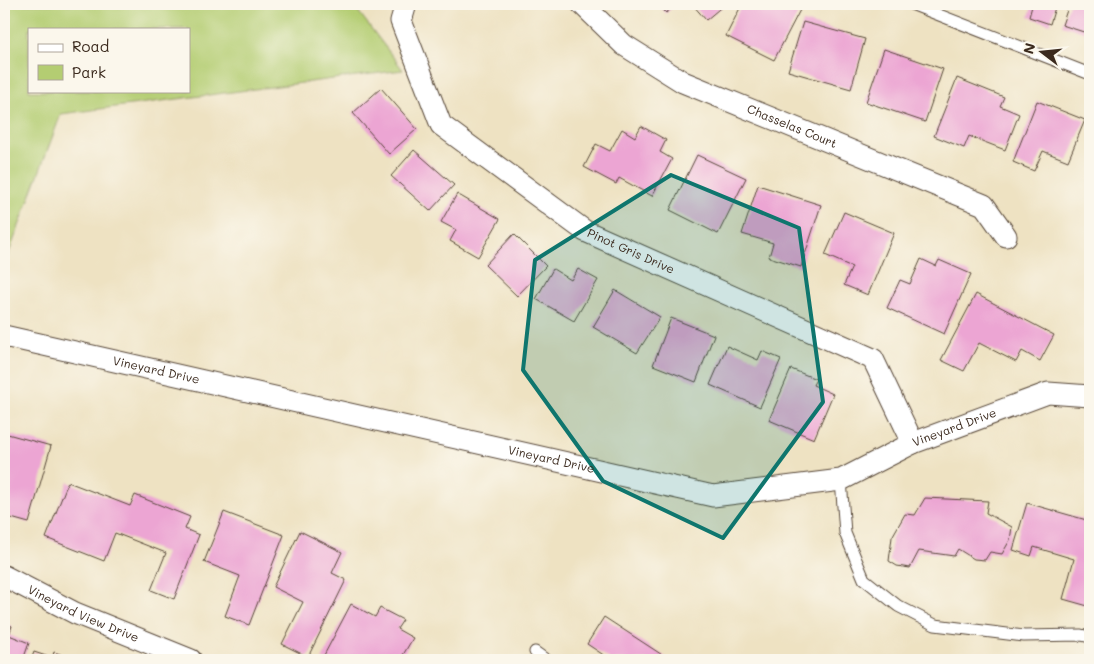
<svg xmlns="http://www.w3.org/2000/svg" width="1094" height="664" viewBox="0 0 1094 664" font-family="Mali,sans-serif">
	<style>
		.green { fill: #b4cd72; stroke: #787c48; fill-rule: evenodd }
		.building { fill: #eca5d3 }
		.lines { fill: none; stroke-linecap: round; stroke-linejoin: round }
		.service-casing { stroke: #564637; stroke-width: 13 }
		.minor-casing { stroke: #564637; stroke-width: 23 }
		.service { stroke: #fff; stroke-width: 11 }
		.minor { stroke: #fff; stroke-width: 21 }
		.marked { fill: #0f766e; fill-opacity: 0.2; stroke: #0f766e; stroke-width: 4; stroke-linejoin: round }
		.labels { text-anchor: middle; stroke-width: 4.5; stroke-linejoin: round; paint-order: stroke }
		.street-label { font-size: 12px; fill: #3b2a1e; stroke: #fbf7ec }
	</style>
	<rect width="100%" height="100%" fill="#fbf7ec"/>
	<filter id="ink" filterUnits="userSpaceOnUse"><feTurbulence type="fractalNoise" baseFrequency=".02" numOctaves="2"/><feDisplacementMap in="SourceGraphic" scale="10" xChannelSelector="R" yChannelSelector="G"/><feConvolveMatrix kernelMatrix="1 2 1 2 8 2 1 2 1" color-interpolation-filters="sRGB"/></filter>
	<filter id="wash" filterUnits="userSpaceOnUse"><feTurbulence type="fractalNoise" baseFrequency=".0096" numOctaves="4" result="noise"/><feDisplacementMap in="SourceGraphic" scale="20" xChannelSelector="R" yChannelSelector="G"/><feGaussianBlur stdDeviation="1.12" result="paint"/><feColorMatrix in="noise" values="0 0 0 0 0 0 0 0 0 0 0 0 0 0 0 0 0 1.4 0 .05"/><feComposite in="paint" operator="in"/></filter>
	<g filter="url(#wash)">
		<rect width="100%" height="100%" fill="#eee2c2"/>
		<path class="green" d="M 4,4 L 361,4 L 358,11 L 403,70 L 61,114 L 4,266 ZM 29,29 L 189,29 L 189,91 L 29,91 Z"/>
		<g id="blocks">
			<path class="building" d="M 658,4 L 677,4 L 666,13 Z
				M 692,4 L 725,4 L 706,20 Z
				M 742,4 L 793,4 L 801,8 L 774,60 L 726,36 Z
				M 1026,4 L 1056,4 L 1050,24 L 1029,17 L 1032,6 Z
				M 1069,4 L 1090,4 L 1090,34 L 1062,25 Z
				M 803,22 L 865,39 L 851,89 L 788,71 Z
				M 884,49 L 943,69 L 925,122 L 866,102 Z
				M 957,78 L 1004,97 L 1000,106 L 1019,114 L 1005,150 L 969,136 L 964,148 L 934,136 Z
				M 381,88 L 417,129 L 389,154 L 353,113 Z
				M 1037,101 L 1085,120 L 1068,161 L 1043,151 L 1034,171 L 1013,162 Z
				M 641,126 L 666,140 L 660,152 L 672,159 L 652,196 L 619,178 L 616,184 L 584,167 L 596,144 L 610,151 L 622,129 L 635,137 Z
				M 414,150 L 454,185 L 430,211 L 391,176 Z
				M 697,155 L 746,178 L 718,234 L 670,210 Z
				M 758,185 L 821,205 L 801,267 L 769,257 L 773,243 L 742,234 Z
				M 457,194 L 500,219 L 478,257 L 450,241 L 456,230 L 441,222 Z
				M 844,212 L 894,233 L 868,295 L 844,285 L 852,267 L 825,255 Z
				M 514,234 L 546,266 L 517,296 L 485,265 Z
				M 921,259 L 936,266 L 939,260 L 971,274 L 944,334 L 887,308 L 900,280 L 910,284 Z
				M 553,269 L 571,280 L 578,269 L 598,280 L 574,321 L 536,299 Z
				M 615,290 L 660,317 L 637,353 L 593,327 Z
				M 976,294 L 1054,335 L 1040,361 L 1022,351 L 1016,362 L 979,343 L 964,371 L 941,360 Z
				M 671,318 L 714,335 L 696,382 L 653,365 Z
				M 727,346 L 758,360 L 762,351 L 781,359 L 760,407 L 710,385 Z
				M 791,369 L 816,379 L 813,385 L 833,394 L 814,439 L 769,420 Z
				M 4,433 L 51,446 L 29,523 L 4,516 Z
				M 68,482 L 130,506 L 135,495 L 190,517 L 185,529 L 199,535 L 174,599 L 151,590 L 166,553 L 115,533 L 104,561 L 46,538 Z
				M 925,498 L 988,501 L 986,513 L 1012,527 L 1010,540 L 1002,554 L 990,552 L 985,560 L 974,559 L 958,549 L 954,556 L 919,551 L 910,568 L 897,566 L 889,561 L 892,537 L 905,514 L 915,515 Z
				M 1027,503 L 1090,521 L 1090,599 L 1088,606 L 1063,599 L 1074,559 L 1034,547 L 1031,556 L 1013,550 Z
				M 224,512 L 284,535 L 249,625 L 225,616 L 240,576 L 204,562 Z
				M 300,531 L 342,552 L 332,573 L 346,580 L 308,657 L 282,644 L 303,602 L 273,587 Z
				M 351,604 L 375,617 L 380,608 L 403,620 L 397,629 L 413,638 L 400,660 L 363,660 L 361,659 L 360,660 L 325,660 L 322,659 Z
				M 604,617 L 670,660 L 611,660 L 587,644 Z
				M 4,623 L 12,626 L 9,635 L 29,643 L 23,660 L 4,660 Z
				M 34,652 L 52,658 L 54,652 L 78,660 L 31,660 Z"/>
		</g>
	</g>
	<g filter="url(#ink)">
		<use href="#blocks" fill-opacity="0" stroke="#564637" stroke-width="1"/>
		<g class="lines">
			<g class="service-casing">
				<path id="service" d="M 911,4 L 1090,74
					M 841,480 L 845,533 L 864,579 L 898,606 L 935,625 L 1024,636 L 1081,635 L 1090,637
					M 535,652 L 546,660"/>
			</g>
			<g class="minor-casing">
				<g id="minor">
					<path id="s1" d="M 406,4 L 401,21 L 441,125 L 585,231 L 873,359 L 913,443"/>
					<path id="s2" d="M 582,4 L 624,45 L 683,82 L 984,205 L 1006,236"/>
					<path id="s3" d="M 4,336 L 713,496 L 841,480 L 913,443 L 1048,393 L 1090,396"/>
					<path id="s4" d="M 4,576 L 75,613 L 191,660"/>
				</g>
			</g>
			<use href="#service" class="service"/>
			<use href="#minor" class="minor"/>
		</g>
	</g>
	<path class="marked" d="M 671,175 L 799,228 L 823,402 L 723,538 L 603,481 L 523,370 L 535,260 Z"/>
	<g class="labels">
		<g class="street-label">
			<text dy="4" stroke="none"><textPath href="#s2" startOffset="246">Chasselas Court</textPath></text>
			<text dy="4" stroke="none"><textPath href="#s1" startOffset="358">Pinot Gris Drive</textPath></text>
			<text dy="4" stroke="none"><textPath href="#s3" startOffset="156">Vineyard Drive</textPath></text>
			<text dy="4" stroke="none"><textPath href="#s3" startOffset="981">Vineyard Drive</textPath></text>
			<text dy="4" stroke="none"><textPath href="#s3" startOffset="561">Vineyard Drive</textPath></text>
			<text dy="4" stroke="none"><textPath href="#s4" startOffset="88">Vineyard View Drive</textPath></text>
		</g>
	</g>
	<rect width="1094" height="664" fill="none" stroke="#fbf7ec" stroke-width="20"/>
	<rect x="28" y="28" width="162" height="65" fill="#fbf7ec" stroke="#aea59a"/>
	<rect x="38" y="44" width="25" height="8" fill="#ffffff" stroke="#aea59a"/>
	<text x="72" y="52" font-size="15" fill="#3b2a1e">Road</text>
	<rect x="38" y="65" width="25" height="15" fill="#b4cd72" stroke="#aea59a"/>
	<text x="72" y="78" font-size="15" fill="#3b2a1e">Park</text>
	<g transform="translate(1042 52) rotate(286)" stroke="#fbf7ec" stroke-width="4" paint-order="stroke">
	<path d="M0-4L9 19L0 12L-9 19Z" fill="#3b2a1e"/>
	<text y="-8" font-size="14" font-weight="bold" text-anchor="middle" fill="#3b2a1e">N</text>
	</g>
</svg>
